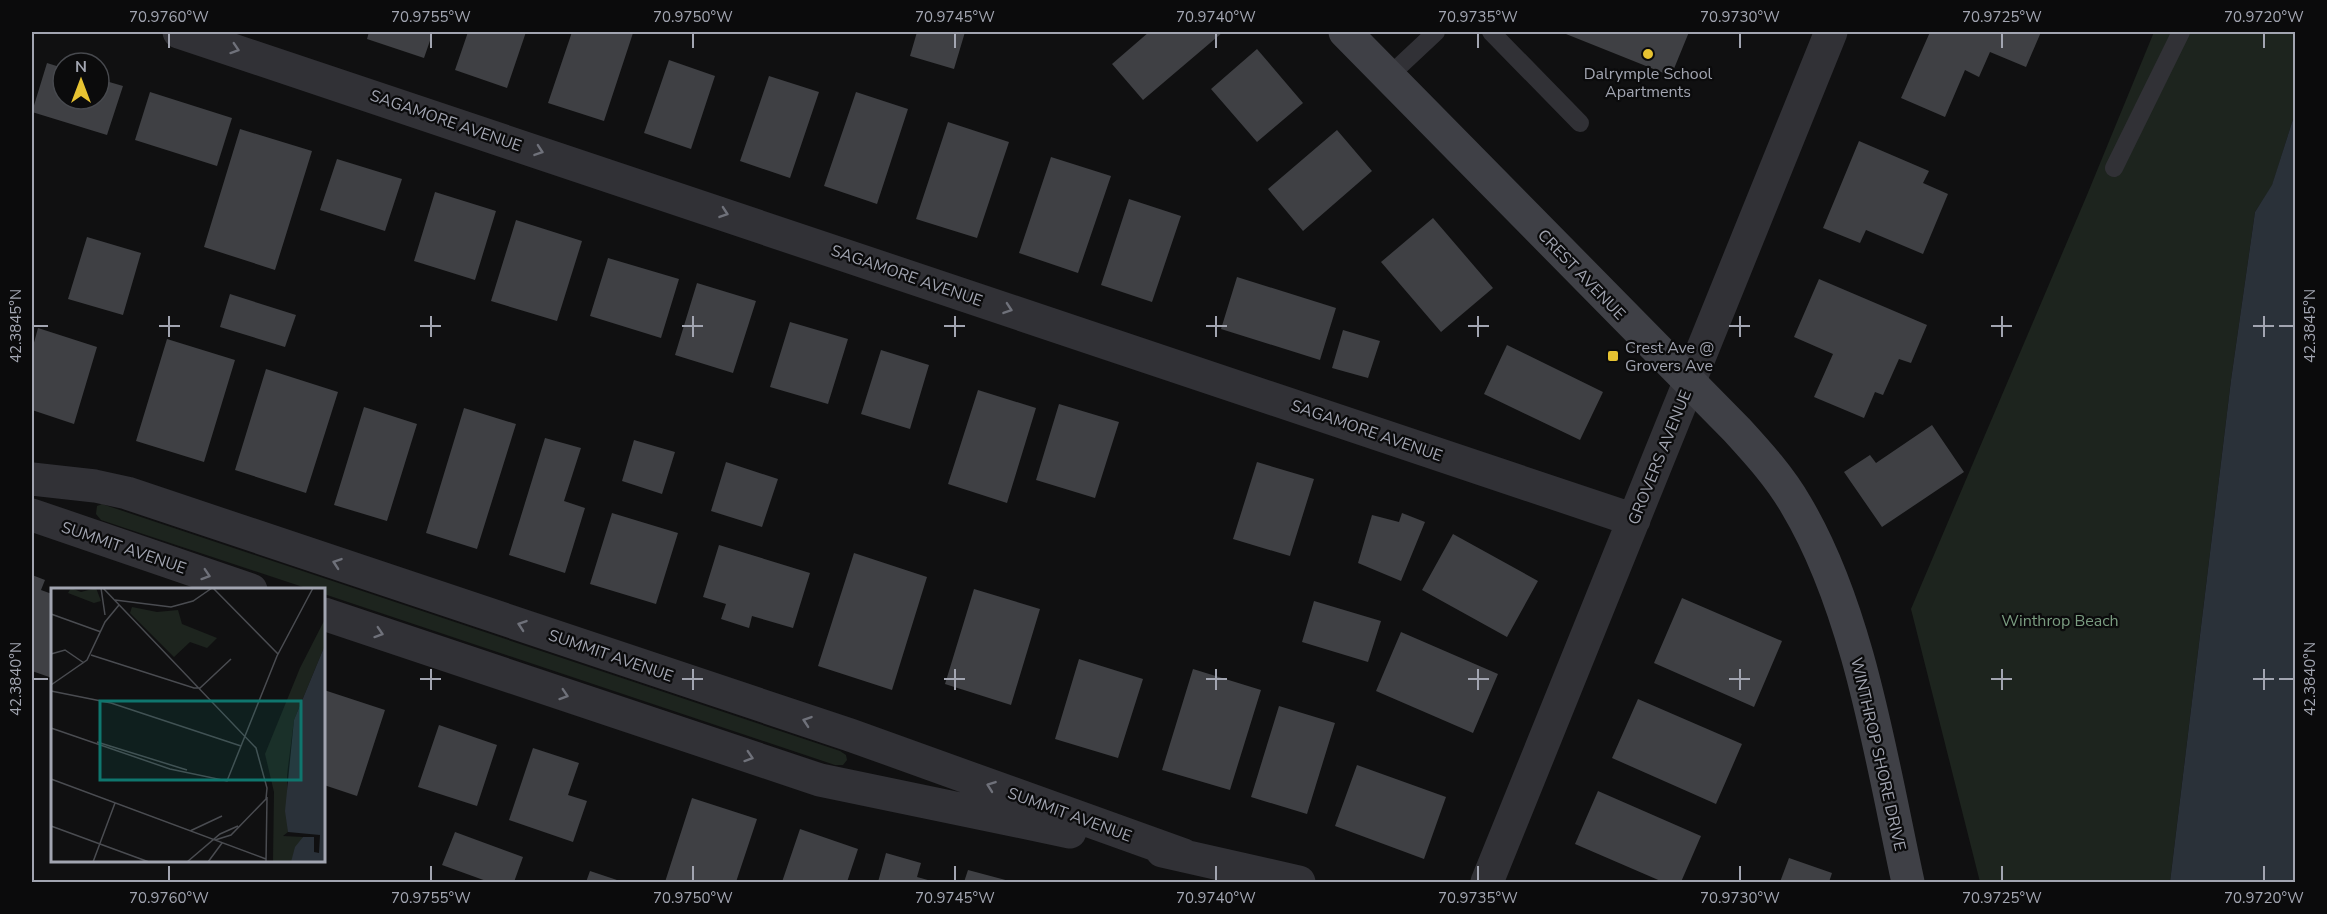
<svg xmlns="http://www.w3.org/2000/svg" width="2327" height="914" viewBox="0 0 2327 914" font-family="'Nunito Sans',sans-serif">
	<style>
		.green { fill: #1d241e }
		.water { fill: #2a3139 }
		.building { fill: #3f4044 }
		.lines { fill: none; stroke-linecap: round; stroke-linejoin: round }
		.lane { stroke: #313136; stroke-width: 18 }
		.street { stroke: #313136; stroke-width: 33 }
		.secondary { stroke: #3f4046; stroke-width: 33 }
		.oneway { stroke: #6f717a }
		.ticks { fill: none; stroke: #a2a5b1; stroke-width: 2 }
		.poi-dot { fill: #e7c332; stroke: #0b0b0c; stroke-width: 2 }
		.labels { text-anchor: middle; stroke-width: 4.5; stroke-linejoin: round; paint-order: stroke }
		.poi-label { font-size: 16px; fill: #a2a5b1; stroke: #0b0b0c }
		.street-label { font-size: 16px; fill: #a2a5b1; stroke: #0b0b0c }
		.park-label { font-size: 16px; fill: #7a9c80; stroke: #0b0b0c }
		.inset-road { fill: none; stroke: #4a4c51; stroke-width: 1.5 }
		.view { fill: #0f766e; fill-opacity: 0.15; stroke: #0f766e; stroke-width: 3 }
		.inset-edge { fill: none; stroke: #a2a5b1; stroke-width: 3 }
		.neatline { fill: none; stroke: #a2a5b1; stroke-width: 2 }
		.ticks-label { font-size: 15px; text-anchor: middle; fill: #a2a5b1 }
	</style>
	<rect width="100%" height="100%" fill="#101011"/>
	<path class="green" d="M 2154,32 L 2295,32 L 2295,113 L 2272,186 L 2255,212 L 2231,380 L 2170,882 L 1980,882 L 1911,609 L 2087,195 Z
		M 102,504 L 840,751 L 846,755 L 847,760 L 843,765 L 835,765 L 324,594 L 324,590 L 312,590 L 101,520 L 96,514 L 97,506 Z"/>
	<path class="water" d="M 2295,113 L 2295,882 L 2170,882 L 2231,380 L 2255,212 L 2272,185 Z"/>
	<path class="building" d="M 369,32 L 433,32 L 424,58 L 367,39 Z
		M 468,32 L 526,32 L 507,88 L 455,70 Z
		M 572,32 L 633,33 L 604,121 L 548,103 Z
		M 917,32 L 965,32 L 954,69 L 910,56 Z
		M 1149,32 L 1223,32 L 1143,100 L 1112,64 Z
		M 1561,32 L 1689,32 L 1671,76 Z
		M 1930,32 L 2041,32 L 2026,67 L 1990,52 L 1979,77 L 1965,70 L 1945,117 L 1901,98 Z
		M 1257,49 L 1303,103 L 1257,142 L 1211,89 Z
		M 669,60 L 715,76 L 691,149 L 644,133 Z
		M 47,63 L 63,68 L 63,99 L 99,99 L 99,79 L 123,86 L 107,135 L 32,112 Z
		M 769,76 L 819,92 L 790,178 L 740,161 Z
		M 150,92 L 232,118 L 217,166 L 135,140 Z
		M 856,92 L 908,109 L 877,204 L 824,186 Z
		M 948,122 L 1009,142 L 977,238 L 916,219 Z
		M 240,129 L 312,151 L 275,270 L 204,247 Z
		M 1337,130 L 1372,171 L 1303,231 L 1268,189 Z
		M 1859,141 L 1929,171 L 1923,183 L 1948,194 L 1923,254 L 1866,230 L 1860,243 L 1823,228 Z
		M 1051,157 L 1111,176 L 1078,273 L 1019,253 Z
		M 337,159 L 402,179 L 385,231 L 320,210 Z
		M 435,192 L 496,211 L 475,280 L 414,261 Z
		M 1129,199 L 1181,216 L 1152,302 L 1101,285 Z
		M 1433,218 L 1493,288 L 1441,332 L 1381,262 Z
		M 516,220 L 582,241 L 557,321 L 491,301 Z
		M 87,237 L 141,253 L 123,315 L 68,299 Z
		M 608,258 L 679,279 L 661,338 L 590,316 Z
		M 1237,277 L 1336,308 L 1320,360 L 1221,329 Z
		M 1819,279 L 1927,325 L 1911,363 L 1899,359 L 1883,395 L 1875,392 L 1864,418 L 1814,397 L 1833,354 L 1794,337 Z
		M 697,283 L 756,301 L 733,373 L 675,355 Z
		M 230,294 L 296,315 L 285,347 L 220,327 Z
		M 790,322 L 848,339 L 828,404 L 770,387 Z
		M 38,328 L 97,347 L 74,424 L 32,410 L 32,350 Z
		M 1343,330 L 1380,341 L 1368,378 L 1332,368 Z
		M 167,339 L 235,360 L 204,462 L 136,441 Z
		M 1507,345 L 1603,392 L 1580,440 L 1484,394 Z
		M 881,350 L 929,365 L 910,429 L 861,414 Z
		M 266,369 L 338,392 L 306,493 L 235,470 Z
		M 978,390 L 1036,408 L 1007,503 L 948,484 Z
		M 1059,404 L 1119,422 L 1095,498 L 1036,480 Z
		M 364,407 L 417,424 L 387,521 L 334,505 Z
		M 464,408 L 516,424 L 477,549 L 426,533 Z
		M 1932,425 L 1964,472 L 1882,527 L 1844,472 L 1870,455 L 1876,463 Z
		M 545,438 L 581,448 L 564,501 L 585,508 L 565,573 L 509,555 Z
		M 634,440 L 675,452 L 662,494 L 622,481 Z
		M 726,462 L 778,479 L 762,527 L 711,511 Z
		M 1257,462 L 1314,479 L 1290,556 L 1233,539 Z
		M 612,513 L 678,533 L 656,604 L 590,584 Z
		M 1402,513 L 1425,522 L 1401,581 L 1358,563 L 1372,515 L 1399,522 Z
		M 1453,534 L 1538,581 L 1507,637 L 1422,590 Z
		M 719,545 L 810,573 L 793,628 L 752,616 L 749,628 L 721,619 L 726,604 L 703,597 Z
		M 854,553 L 927,577 L 892,690 L 818,666 Z
		M 32,575 L 45,580 L 41,590 L 52,594 L 52,678 L 32,671 Z
		M 974,589 L 1040,609 L 1011,705 L 945,684 Z
		M 1682,598 L 1782,641 L 1754,707 L 1654,663 Z
		M 1314,601 L 1381,621 L 1368,662 L 1302,642 Z
		M 1401,632 L 1498,674 L 1473,733 L 1376,691 Z
		M 1079,659 L 1143,679 L 1118,758 L 1055,739 Z
		M 1193,669 L 1261,690 L 1230,790 L 1162,770 Z
		M 324,690 L 385,710 L 357,796 L 324,785 Z
		M 1638,699 L 1742,744 L 1716,804 L 1612,758 Z
		M 1279,706 L 1335,723 L 1307,814 L 1251,797 Z
		M 439,725 L 497,745 L 477,806 L 418,787 Z
		M 533,748 L 579,763 L 568,795 L 587,801 L 573,842 L 509,820 Z
		M 1357,765 L 1446,797 L 1424,859 L 1335,826 Z
		M 1598,791 L 1701,836 L 1681,882 L 1663,882 L 1575,844 Z
		M 692,798 L 757,819 L 736,882 L 665,882 Z
		M 800,829 L 858,849 L 847,882 L 782,882 Z
		M 455,832 L 523,857 L 514,882 L 489,882 L 442,865 Z
		M 886,853 L 921,863 L 917,877 L 935,882 L 878,882 Z
		M 1789,858 L 1832,873 L 1829,882 L 1780,882 Z
		M 968,870 L 1013,882 L 964,882 Z
		M 590,871 L 623,882 L 586,882 Z"/>
	<g class="lines">
		<path class="lane" d="M 1491,32 L 1580,123
			M 1389,76 L 1436,32
			M 2114,168 L 2181,32"/>
		<path class="street" d="M 179,32 L 1634,520
			M 32,479 L 95,486 L 127,493 L 850,735 L 1184,855
			M 32,515 L 251,590
			M 324,614 L 820,780 L 1070,832
			M 1162,851 L 1299,882
			M 1487,882 L 1831,32"/>
		<path class="secondary" d="M 1345,32 L 1737,430 C 1758,453 1780,477 1796,505 C 1859,610 1882,763 1908,882"/>
	</g>
	<defs><path id="oneway-chevron" d="M-2-3.5L2.5 0L-2 3.5" fill="none" stroke-width="1.6" stroke-linecap="round" stroke-linejoin="round" transform="scale(1.5)"/></defs>
	<g class="oneway">
		<use href="#oneway-chevron" transform="translate(235 49) rotate(18)"/>
		<use href="#oneway-chevron" transform="translate(539 151) rotate(19)"/>
		<use href="#oneway-chevron" transform="translate(724 213) rotate(19)"/>
		<use href="#oneway-chevron" transform="translate(1008 309) rotate(19)"/>
		<use href="#oneway-chevron" transform="translate(337 563) rotate(-161)"/>
		<use href="#oneway-chevron" transform="translate(206 575) rotate(18)"/>
		<use href="#oneway-chevron" transform="translate(522 625) rotate(-161)"/>
		<use href="#oneway-chevron" transform="translate(379 633) rotate(18)"/>
		<use href="#oneway-chevron" transform="translate(564 695) rotate(18)"/>
		<use href="#oneway-chevron" transform="translate(807 721) rotate(-161)"/>
		<use href="#oneway-chevron" transform="translate(749 757) rotate(18)"/>
		<use href="#oneway-chevron" transform="translate(991 786) rotate(-160)"/>
	</g>
	<path class="ticks" d="M 169,33 L 169,48M 431,33 L 431,48M 693,33 L 693,48M 955,33 L 955,48M 1216,33 L 1216,48M 1478,33 L 1478,48M 1740,33 L 1740,48M 2002,33 L 2002,48M 2264,33 L 2264,48M 169,316 L 169,337M 431,316 L 431,337M 693,316 L 693,337M 955,316 L 955,337M 1216,316 L 1216,337M 1478,316 L 1478,337M 1740,316 L 1740,337M 2002,316 L 2002,337M 2264,316 L 2264,337M 33,326 L 48,326M 159,326 L 180,326M 420,326 L 441,326M 682,326 L 703,326M 944,326 L 965,326M 1206,326 L 1227,326M 1468,326 L 1489,326M 1729,326 L 1750,326M 1991,326 L 2012,326M 2253,326 L 2274,326M 2279,326 L 2294,326M 431,669 L 431,690M 693,669 L 693,690M 955,669 L 955,690M 1216,669 L 1216,690M 1478,669 L 1478,690M 1740,669 L 1740,690M 2002,669 L 2002,690M 2264,669 L 2264,690M 33,679 L 48,679M 420,679 L 441,679M 682,679 L 703,679M 944,679 L 965,679M 1206,679 L 1227,679M 1468,679 L 1489,679M 1729,679 L 1750,679M 1991,679 L 2012,679M 2253,679 L 2274,679M 2279,679 L 2294,679M 169,866 L 169,881M 431,866 L 431,881M 693,866 L 693,881M 955,866 L 955,881M 1216,866 L 1216,881M 1478,866 L 1478,881M 1740,866 L 1740,881M 2002,866 L 2002,881M 2264,866 L 2264,881"/>
	<g class="poi-dot">
		<circle cx="1648" cy="54" r="6"/>
		<rect x="1607" y="350" width="12" height="12" rx="3"/>
	</g>
	<g class="labels">
		<g class="poi-label">
			<text x="1648" y="79">Dalrymple School<tspan x="1648" dy="18">Apartments</tspan></text>
			<text x="1625" y="353" text-anchor="start">Crest Ave @<tspan x="1625" dy="18">Grovers Ave</tspan></text>
		</g>
		<g class="street-label">
			<text transform="translate(446 120) rotate(19)" y="6">SAGAMORE AVENUE</text>
			<text transform="translate(1582 274) rotate(46)" y="6">CREST AVENUE</text>
			<text transform="translate(907 275) rotate(19)" y="6">SAGAMORE AVENUE</text>
			<text transform="translate(1367 430) rotate(19)" y="6">SAGAMORE AVENUE</text>
			<text transform="translate(1659 457) rotate(-68)" y="6">GROVERS AVENUE</text>
			<text transform="translate(124 547) rotate(19)" y="6">SUMMIT AVENUE</text>
			<text transform="translate(611 655) rotate(19)" y="6">SUMMIT AVENUE</text>
			<text transform="translate(1879 754) rotate(77)" y="6">WINTHROP SHORE DRIVE</text>
			<text transform="translate(1070 814) rotate(20)" y="6">SUMMIT AVENUE</text>
		</g>
		<g class="park-label">
			<text x="2060" y="626">Winthrop Beach</text>
		</g>
	</g>
	<g transform="translate(51 588)">
		<rect width="274" height="274" fill="#101011"/>
		<path d="M 20,0 L 30,4 L 45,0 L 50,13 L 43,15 L 17,5 ZM 81,19 L 106,24 L 127,22 L 131,36 L 166,50 L 156,60 L 139,54 L 123,69 L 79,25 ZM 274,31 L 274,57 L 243,132 L 236,187 L 237,244 L 232,248 L 252,249 L 240,274 L 222,274 L 223,204 L 214,166 L 249,80 Z" fill="#1d241e"/>
		<path d="M 274,57 L 274,274 L 240,274 L 244,259 L 252,249 L 263,249 L 263,264 L 268,265 L 269,247 L 237,244 L 234,223 L 243,132 Z" fill="#2a3139"/>
		<path class="inset-road" d="M 50,0 L 54,27M 52,0 L 205,160 L 216,200 L 215,211 L 180,247 L 164,252M 162,0 L 227,66M 64,12 L 120,19 L 142,13 L 161,0M 0,26 L 50,44M 0,66 L 14,62 L 33,75M 40,67 L 143,100 L 149,100 L 180,71M 0,97 L 36,72 L 54,34 L 68,17M 0,103 L 60,115 L 190,158M 0,140 L 119,181 L 176,193 L 226,68 L 262,0M 46,154 L 136,182M 0,191 L 215,271M 0,238 L 98,274M 139,243 L 171,228M 42,274 L 64,215M 136,274 L 169,246 L 187,238M 157,274 L 171,255M 215,274 L 216,209"/>
		<path class="view" d="M 49,113 L 250,113 L 250,192 L 49,192 Z"/>
		<rect width="274" height="274" class="inset-edge"/>
	</g>
	<rect width="2327" height="914" fill="none" stroke="#0b0b0c" stroke-width="66"/>
	<g transform="translate(81 81)"><circle r="28" fill="#0b0b0c" stroke="#47494e" stroke-width="1.5"/>
	<path d="M0-4.5L10 22L0 15L-10 22Z" fill="#e7c332"/>
	<text y="-9" font-size="16" font-weight="bold" text-anchor="middle" fill="#a2a5b1">N</text>
	</g>
	<rect x="33" y="33" width="2261" height="848" class="neatline"/>
	<g class="ticks-label">
		<text x="169" y="22">70.9760°W</text>
		<text x="431" y="22">70.9755°W</text>
		<text x="693" y="22">70.9750°W</text>
		<text x="955" y="22">70.9745°W</text>
		<text x="1216" y="22">70.9740°W</text>
		<text x="1478" y="22">70.9735°W</text>
		<text x="1740" y="22">70.9730°W</text>
		<text x="2002" y="22">70.9725°W</text>
		<text x="2264" y="22">70.9720°W</text>
		<text transform="translate(16 326) rotate(-90)" y="5">42.3845°N</text>
		<text transform="translate(2310 326) rotate(-90)" y="5">42.3845°N</text>
		<text transform="translate(16 679) rotate(-90)" y="5">42.3840°N</text>
		<text transform="translate(2310 679) rotate(-90)" y="5">42.3840°N</text>
		<text x="169" y="903">70.9760°W</text>
		<text x="431" y="903">70.9755°W</text>
		<text x="693" y="903">70.9750°W</text>
		<text x="955" y="903">70.9745°W</text>
		<text x="1216" y="903">70.9740°W</text>
		<text x="1478" y="903">70.9735°W</text>
		<text x="1740" y="903">70.9730°W</text>
		<text x="2002" y="903">70.9725°W</text>
		<text x="2264" y="903">70.9720°W</text>
	</g>
</svg>
